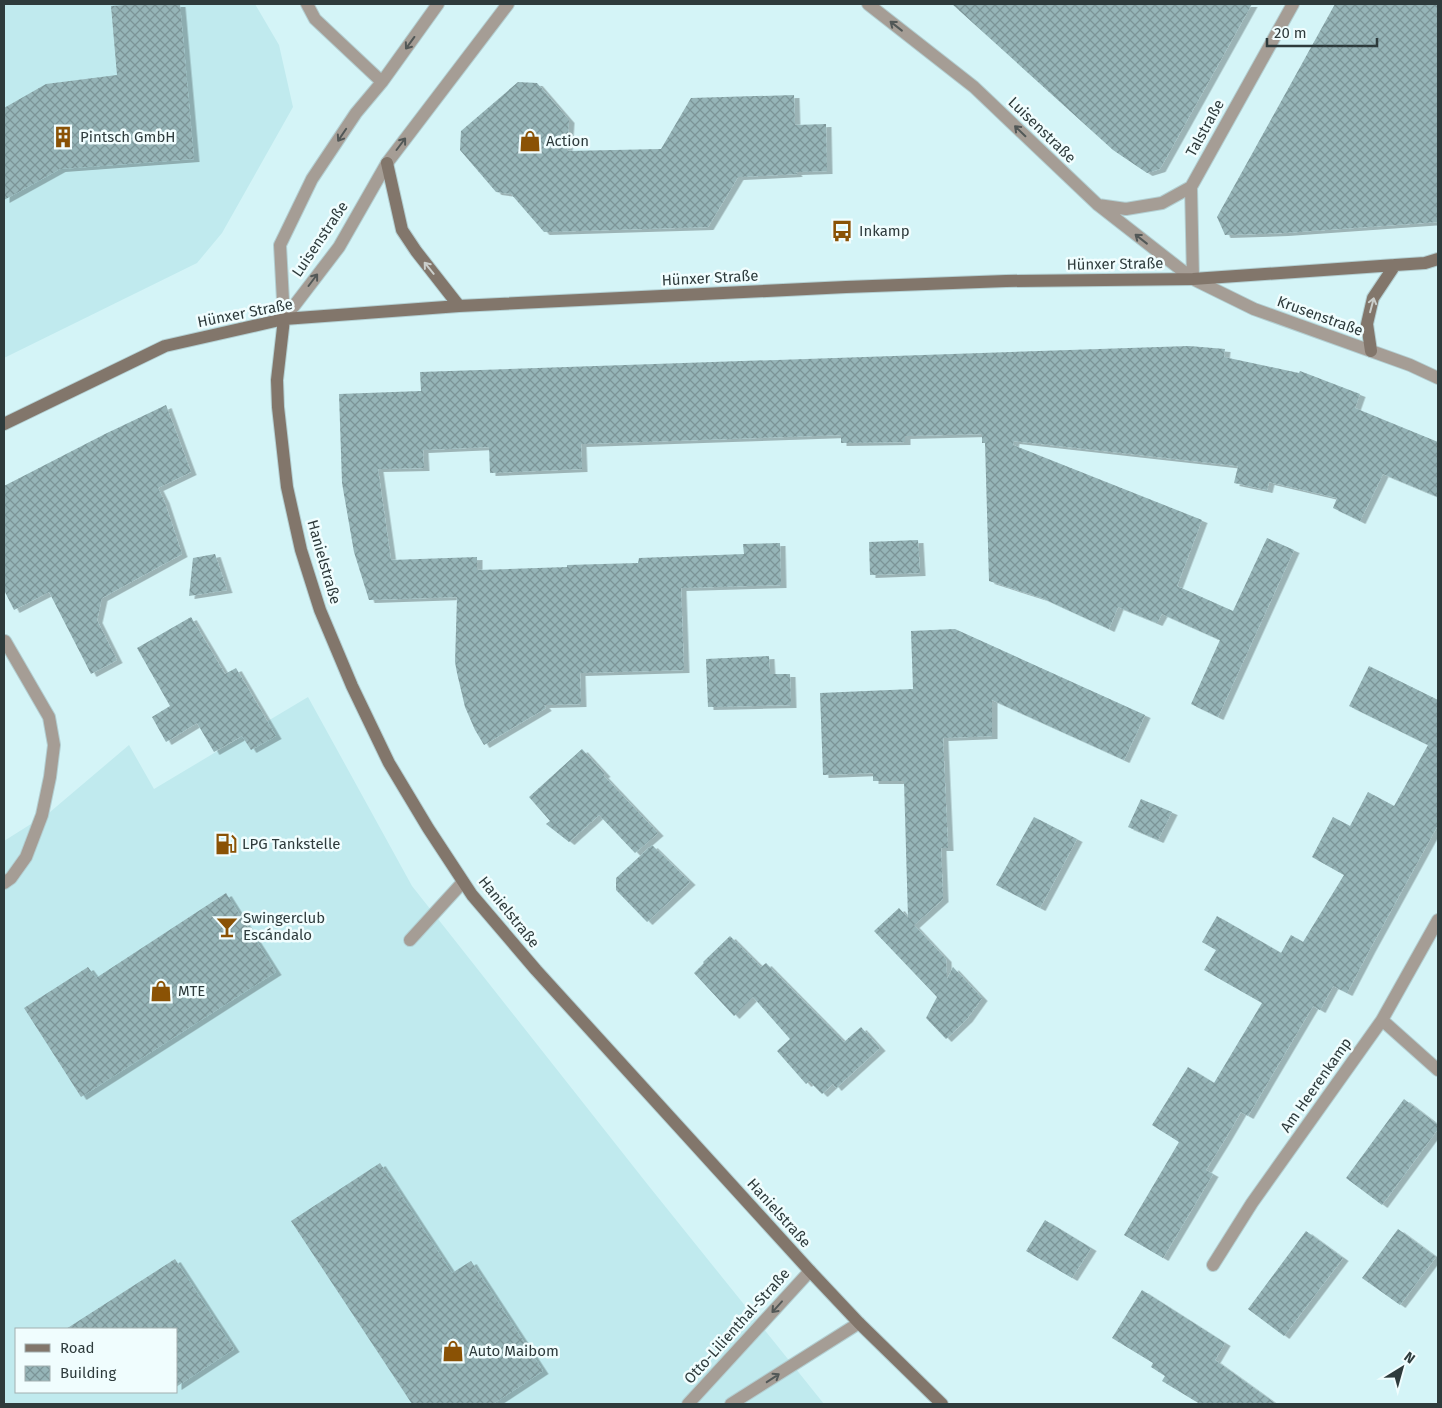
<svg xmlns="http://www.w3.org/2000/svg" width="1442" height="1408" viewBox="0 0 1442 1408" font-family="'Fira Sans',sans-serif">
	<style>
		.built { fill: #c0eaee; fill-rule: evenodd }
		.building { fill: url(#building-cross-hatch); filter: url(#shadow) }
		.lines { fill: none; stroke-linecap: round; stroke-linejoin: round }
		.lane-casing { stroke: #b3cfd2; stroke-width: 14 }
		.street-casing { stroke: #b3cfd2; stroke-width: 14 }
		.secondary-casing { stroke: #b3cfd2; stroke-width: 14 }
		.lane { stroke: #a59d95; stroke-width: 12 }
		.street { stroke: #a59d95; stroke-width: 12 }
		.secondary { stroke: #82766b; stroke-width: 12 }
		.oneway { stroke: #525857 }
		.oneway2 { stroke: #cacecb }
		.labels { text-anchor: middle; stroke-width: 5; stroke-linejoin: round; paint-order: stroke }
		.street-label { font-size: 15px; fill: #2e3b3c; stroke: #f0fdfe }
		.poi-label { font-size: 15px; fill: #2e3b3c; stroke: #f0fdfe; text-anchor: start }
	</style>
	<defs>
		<pattern id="building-cross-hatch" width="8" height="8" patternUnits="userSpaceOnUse" patternTransform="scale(1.25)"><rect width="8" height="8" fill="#96b5b8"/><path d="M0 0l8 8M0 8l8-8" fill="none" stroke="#7b9497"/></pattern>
		<filter id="shadow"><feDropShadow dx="5.5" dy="3" stdDeviation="0" flood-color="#0004"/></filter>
	</defs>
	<rect width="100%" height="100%" fill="#d4f4f7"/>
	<path class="built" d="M 4,4 L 255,4 L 279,45 L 293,107 L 222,233 L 197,263 L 4,358 Z
		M 308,697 L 412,886 L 648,1185 L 824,1404 L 4,1404 L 4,841 L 50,812 L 129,745 L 154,789 ZM 16,1329 L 176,1329 L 176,1392 L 16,1392 Z"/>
	<path class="building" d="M 136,4 L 180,4 L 194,159 L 60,169 L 4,200 L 4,108 L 46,84 L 117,75 L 111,6 Z
		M 952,4 L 1252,4 L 1160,169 L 1147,173 L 1113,150 Z
		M 1335,4 L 1438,4 L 1438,222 L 1283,233 L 1225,235 L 1217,217 Z
		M 518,82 L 537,83 L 569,120 L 567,151 L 661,149 L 691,98 L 794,95 L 795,125 L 826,124 L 827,171 L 796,172 L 797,174 L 738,177 L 708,227 L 544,232 L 511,194 L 496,192 L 460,150 L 461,131 Z
		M 1189,346 L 1225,349 L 1224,357 L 1299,373 L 1300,371 L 1360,394 L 1355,408 L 1438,442 L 1438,497 L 1383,474 L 1360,521 L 1333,508 L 1337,498 L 1269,482 L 1267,490 L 1234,483 L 1238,466 L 1014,441 L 1013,445 L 1202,520 L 1177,586 L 1233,611 L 1267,538 L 1294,550 L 1218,717 L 1191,704 L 1220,640 L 1162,614 L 1157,623 L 1118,607 L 1109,629 L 1042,598 L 989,581 L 985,443 L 982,443 L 982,434 L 905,436 L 905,442 L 841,443 L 841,435 L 581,444 L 582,469 L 490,473 L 489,447 L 423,450 L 424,468 L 378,469 L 391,560 L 477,557 L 477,570 L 567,567 L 567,565 L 638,563 L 639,558 L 744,554 L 743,544 L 780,543 L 781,585 L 681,588 L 684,670 L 580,673 L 581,704 L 544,705 L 546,708 L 484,745 L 475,730 L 465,707 L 457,673 L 455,662 L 457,597 L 369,600 L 354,552 L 342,483 L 339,394 L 421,391 L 420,372 Z
		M 166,405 L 191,472 L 158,488 L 164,500 L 182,554 L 102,598 L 97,620 L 117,660 L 91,674 L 49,592 L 14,610 L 4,590 L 4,486 L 105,434 Z
		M 918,540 L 920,573 L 870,575 L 869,542 Z
		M 215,554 L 227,590 L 189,596 L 193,558 Z
		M 191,617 L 225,674 L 236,668 L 276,736 L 251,750 L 242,736 L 214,752 L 197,723 L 166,742 L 152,717 L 170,706 L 137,648 Z
		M 955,629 L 1145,715 L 1124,760 L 992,700 L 992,736 L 943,738 L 948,848 L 941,848 L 943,899 L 914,925 L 946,959 L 947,979 L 953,967 L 982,998 L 967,1019 L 946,1039 L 926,1018 L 937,997 L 874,931 L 899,908 L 908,918 L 904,781 L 873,781 L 873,773 L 823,775 L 820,693 L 913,689 L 911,631 Z
		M 769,656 L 770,674 L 790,674 L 791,705 L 708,707 L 706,659 Z
		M 1369,666 L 1438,700 L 1438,825 L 1370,949 L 1347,993 L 1333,986 L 1320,1010 L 1313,1006 L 1248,1116 L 1241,1112 L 1224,1141 L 1206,1170 L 1213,1174 L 1163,1258 L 1124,1235 L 1179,1142 L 1152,1125 L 1188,1067 L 1214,1083 L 1262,1003 L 1204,970 L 1216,950 L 1202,942 L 1217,916 L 1281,953 L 1291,935 L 1303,942 L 1344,875 L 1312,857 L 1333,817 L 1350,826 L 1368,792 L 1394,806 L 1428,745 L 1349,706 Z
		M 582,749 L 605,774 L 603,775 L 658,833 L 635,853 L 599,815 L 569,842 L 546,824 L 550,821 L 529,797 Z
		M 1141,799 L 1172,812 L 1158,840 L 1128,827 Z
		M 1034,817 L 1077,839 L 1040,908 L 996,885 Z
		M 652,845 L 690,882 L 647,922 L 616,890 L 616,878 Z
		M 226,893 L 276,972 L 81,1097 L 24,1008 L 88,967 L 96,978 Z
		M 730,936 L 761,967 L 766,963 L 844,1042 L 861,1027 L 880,1048 L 836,1088 L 833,1084 L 822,1094 L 809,1081 L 806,1084 L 777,1051 L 790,1039 L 753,997 L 734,1016 L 694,973 L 704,963 L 703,962 Z
		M 1404,1099 L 1438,1125 L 1438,1129 L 1382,1205 L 1346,1178 Z
		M 380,1163 L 452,1273 L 471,1261 L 543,1371 L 493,1404 L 412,1404 L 291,1221 Z
		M 1045,1220 L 1091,1248 L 1072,1278 L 1026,1251 Z
		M 1398,1229 L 1436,1257 L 1400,1305 L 1362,1278 Z
		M 1306,1231 L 1343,1258 L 1284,1336 L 1248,1309 Z
		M 175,1259 L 234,1349 L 176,1387 L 176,1329 L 66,1329 Z
		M 1142,1290 L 1225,1343 L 1215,1360 L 1276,1404 L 1200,1404 L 1162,1381 L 1165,1376 L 1151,1367 L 1153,1363 L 1112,1338 Z"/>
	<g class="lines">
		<g class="lane-casing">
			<path id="lane" d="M 4,883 L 11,878 L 26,857 L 42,815 L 50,777 L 54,745 L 49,717 L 5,641
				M 410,940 L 463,882"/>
		</g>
		<g class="street-casing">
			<path id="street" d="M 307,4 L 315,19 L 382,82
				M 868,4 L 974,87 L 1097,204 L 1193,279 L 1254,309 L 1410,365 L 1438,378
				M 1098,205 L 1126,209 L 1162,203 L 1191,187
				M 1193,279 L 1191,187 L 1293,4
				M 284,319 L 339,247 L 387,163 L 508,4
				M 284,319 L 280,245 L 312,179 L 356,113 L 382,82 L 438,4
				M 1382,1020 L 1438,1070
				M 1213,1265 L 1252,1203 L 1382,1020 L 1438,920
				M 688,1404 L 810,1271
				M 731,1404 L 859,1323"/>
		</g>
		<g class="secondary-casing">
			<path id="secondary" d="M 387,163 L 402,230 L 416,251 L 459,306
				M 284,319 L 277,380 L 278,407 L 287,487 L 301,550 L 320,610 L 352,686 L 389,763 L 428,828 L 472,895 L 536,970 L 810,1271 L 859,1323 L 942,1404
				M 1371,351 L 1367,324 L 1373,298 L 1395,265
				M 4,424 L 165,346 L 284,319 L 459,306 L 846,287 L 1006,281 L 1193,279 L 1395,265 L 1425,263 L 1438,259"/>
		</g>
		<use href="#lane" class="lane"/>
		<use href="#street" class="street"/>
		<use href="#secondary" class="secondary"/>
	</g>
	<defs><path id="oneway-shaft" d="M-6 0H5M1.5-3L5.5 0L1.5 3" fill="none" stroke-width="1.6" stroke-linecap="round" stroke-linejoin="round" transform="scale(1.25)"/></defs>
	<g class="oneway">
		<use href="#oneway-shaft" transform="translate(896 26) rotate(-142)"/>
		<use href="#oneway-shaft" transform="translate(410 43) rotate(126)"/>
		<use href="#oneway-shaft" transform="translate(1020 131) rotate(-136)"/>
		<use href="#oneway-shaft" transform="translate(342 135) rotate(124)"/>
		<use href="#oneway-shaft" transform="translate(401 144) rotate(-53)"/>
		<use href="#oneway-shaft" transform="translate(1141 239) rotate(-142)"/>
		<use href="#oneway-shaft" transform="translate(313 280) rotate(-53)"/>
		<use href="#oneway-shaft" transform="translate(777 1307) rotate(132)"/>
		<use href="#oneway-shaft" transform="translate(773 1378) rotate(-33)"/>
	</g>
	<g class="oneway2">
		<use href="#oneway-shaft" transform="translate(429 268) rotate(-129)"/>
		<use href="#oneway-shaft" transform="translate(1372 305) rotate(-75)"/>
	</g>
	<defs>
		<g id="building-bare" transform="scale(1.725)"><path d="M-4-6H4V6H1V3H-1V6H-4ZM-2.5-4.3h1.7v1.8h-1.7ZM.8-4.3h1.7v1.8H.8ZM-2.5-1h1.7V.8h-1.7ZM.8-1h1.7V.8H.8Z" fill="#8a5205" stroke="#f0fdfe" stroke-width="2.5" paint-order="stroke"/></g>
		<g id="shop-bare" transform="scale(1.725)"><path d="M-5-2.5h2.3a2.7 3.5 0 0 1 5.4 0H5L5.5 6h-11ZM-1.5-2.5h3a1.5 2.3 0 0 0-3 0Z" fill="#8a5205" stroke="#f0fdfe" stroke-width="2.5" paint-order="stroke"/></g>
		<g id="bus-bare" transform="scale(1.725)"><path d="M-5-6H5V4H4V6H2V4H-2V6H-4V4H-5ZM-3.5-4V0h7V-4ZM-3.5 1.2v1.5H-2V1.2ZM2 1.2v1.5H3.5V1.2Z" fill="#8a5205" stroke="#f0fdfe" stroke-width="2.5" paint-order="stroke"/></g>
		<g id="fuel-bare" transform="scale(1.725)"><path d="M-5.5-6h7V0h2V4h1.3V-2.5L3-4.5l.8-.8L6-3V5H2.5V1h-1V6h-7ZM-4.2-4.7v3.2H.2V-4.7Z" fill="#8a5205" stroke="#f0fdfe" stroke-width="2.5" paint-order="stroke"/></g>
		<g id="bar-bare" transform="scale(1.725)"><path d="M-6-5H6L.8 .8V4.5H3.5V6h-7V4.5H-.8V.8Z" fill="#8a5205" stroke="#f0fdfe" stroke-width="2.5" paint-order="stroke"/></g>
	</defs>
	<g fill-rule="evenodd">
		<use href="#building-bare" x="63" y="137"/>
		<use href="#shop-bare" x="530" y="141"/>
		<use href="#bus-bare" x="842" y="231"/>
		<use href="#fuel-bare" x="226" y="844"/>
		<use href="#bar-bare" x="227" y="927"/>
		<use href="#shop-bare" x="161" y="991"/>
		<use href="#shop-bare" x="453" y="1351"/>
	</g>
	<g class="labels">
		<g class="street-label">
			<text transform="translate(1205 128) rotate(-61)" y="5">Talstraße</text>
			<text transform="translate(1042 130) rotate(44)" y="5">Luisenstraße</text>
			<text transform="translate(320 239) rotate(-56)" y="5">Luisenstraße</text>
			<text transform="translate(1115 264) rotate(-1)" y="5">Hünxer Straße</text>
			<text transform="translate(710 278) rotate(-3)" y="5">Hünxer Straße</text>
			<text transform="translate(245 313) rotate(-11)" y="5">Hünxer Straße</text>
			<text transform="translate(1320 316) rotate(20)" y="5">Krusenstraße</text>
			<text transform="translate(324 562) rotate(74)" y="5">Hanielstraße</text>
			<text transform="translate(509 912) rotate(51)" y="5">Hanielstraße</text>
			<text transform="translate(1316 1085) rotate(-55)" y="5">Am Heerenkamp</text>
			<text transform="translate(779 1213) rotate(48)" y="5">Hanielstraße</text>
			<text transform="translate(737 1326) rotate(-48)" y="5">Otto-Lilienthal-Straße</text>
		</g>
		<g class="poi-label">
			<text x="80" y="142">Pintsch GmbH</text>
			<text x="546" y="146">Action</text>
			<text x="859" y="236">Inkamp</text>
			<text x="242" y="849">LPG Tankstelle</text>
			<text x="243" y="923">Swingerclub<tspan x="243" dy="17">Escándalo</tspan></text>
			<text x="178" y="996">MTE</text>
			<text x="469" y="1356">Auto Maibom</text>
		</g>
	</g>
	<rect width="1442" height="1408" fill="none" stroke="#2e3b3c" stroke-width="10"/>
	<rect x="15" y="1328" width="162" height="65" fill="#f0fdfe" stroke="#a2afb0"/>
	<rect x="25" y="1344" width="25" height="8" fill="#82766b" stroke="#a2afb0"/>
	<text x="60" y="1353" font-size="15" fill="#2e3b3c">Road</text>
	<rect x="25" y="1366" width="25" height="15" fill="url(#building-cross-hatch)" stroke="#a2afb0"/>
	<text x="60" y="1378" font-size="15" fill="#2e3b3c">Building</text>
	<g transform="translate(1402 1368) rotate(37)" stroke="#f0fdfe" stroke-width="4" paint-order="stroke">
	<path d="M0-4L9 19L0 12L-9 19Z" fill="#2e3b3c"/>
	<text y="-8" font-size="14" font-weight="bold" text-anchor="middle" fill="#2e3b3c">N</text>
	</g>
	<path d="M1267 38v8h110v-8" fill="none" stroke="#2e3b3c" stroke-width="2.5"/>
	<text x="1274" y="38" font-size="15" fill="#2e3b3c" stroke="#f0fdfe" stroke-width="4" paint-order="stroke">20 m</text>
</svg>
